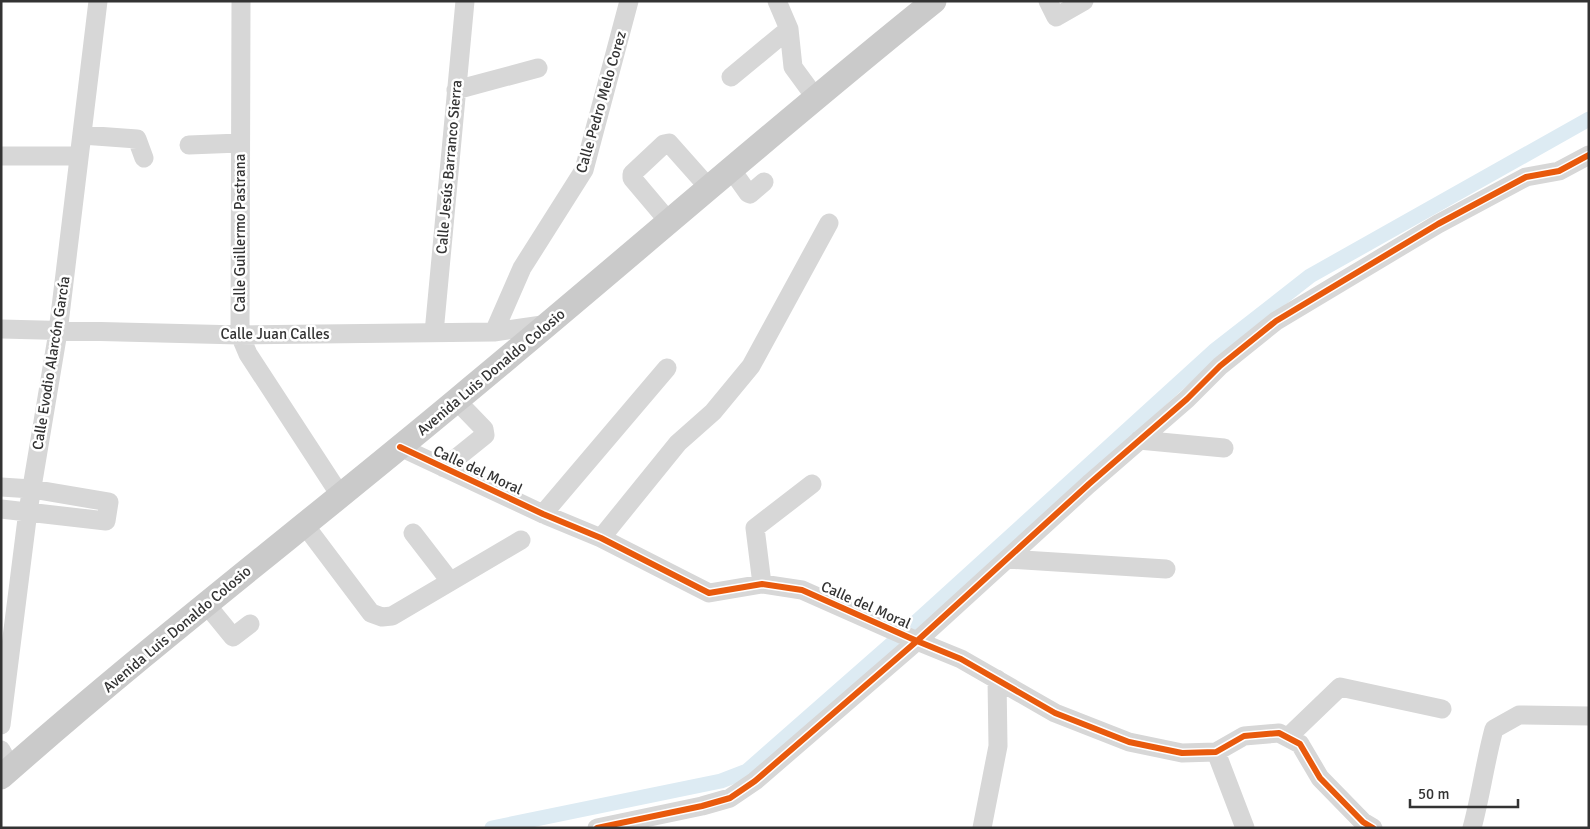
<svg xmlns="http://www.w3.org/2000/svg" width="1590" height="829" viewBox="0 0 1590 829" font-family="Signika,sans-serif">
	<style>
		.lines { fill: none; stroke-linecap: round; stroke-linejoin: round }
		.canal { stroke: #ddebf3; stroke-width: 15 }
		.minor { stroke: #d7d7d7; stroke-width: 19 }
		.major { stroke: #cacaca; stroke-width: 25 }
		.cycleway-casing { stroke: #fff; stroke-width: 9 }
		.cycleway { stroke: #e8590c; stroke-width: 6 }
		.labels { text-anchor: middle; stroke-width: 5; stroke-linejoin: round; paint-order: stroke }
		.street-label { font-size: 15px; fill: #333; stroke: #fff }
	</style>
	<rect width="100%" height="100%" fill="#fff"/>
	<g class="lines">
		<path class="canal" d="M 492,828 L 721,781 L 747,771 L 903,634 L 1214,351 L 1310,276 L 1589,119"/>
		<path class="minor" d="M 241,1 L 240,335 L 248,354 L 340,495
			M 777,1 L 789,29 L 793,67 L 815,97
			M 1048,1 L 1056,17 L 1084,1
			M 731,77 L 789,29
			M 456,90 L 538,68
			M 82,135 L 137,139 L 144,158
			M 189,145 L 240,143
			M 1,156 L 79,156
			M 731,169 L 748,193 L 750,194 L 764,182
			M 670,223 L 632,178 L 632,174 L 664,144 L 669,143 L 709,188
			M 1,329 L 240,335 L 494,332 L 549,324
			M 494,332 L 522,268 L 584,170 L 629,1
			M 434,333 L 465,1
			M 1139,440 L 1224,448
			M 400,447 L 543,514 L 601,538 L 709,593 L 762,584 L 802,590 L 917,641 L 961,659 L 1055,713 L 1129,742 L 1182,753 L 1216,752 L 1244,736 L 1279,733 L 1300,744 L 1320,778 L 1363,822 L 1373,828
			M 444,468 L 485,435 L 484,429 L 457,401
			M 1,487 L 32,489 L 109,502 L 106,521 L 1,509
			M 543,514 L 667,368
			M 304,524 L 371,613 L 382,617 L 392,616 L 521,540
			M 413,533 L 450,581
			M 601,538 L 678,443 L 713,412 L 751,366 L 829,223
			M 1007,559 L 1166,569
			M 762,584 L 755,528 L 812,484
			M 206,604 L 233,637 L 250,624
			M 1,725 L 28,511 L 58,332 L 98,1
			M 1288,737 L 1340,687 L 1442,709
			M 1,750 L 11,768
			M 1216,752 L 1245,828
			M 597,828 L 702,806 L 730,798 L 755,781 L 917,641 L 1089,484 L 1187,399 L 1220,366 L 1276,321 L 1438,224 L 1526,177 L 1559,171 L 1589,155
			M 982,828 L 998,746 L 997,679
			M 1472,828 C 1481,795 1485,762 1494,729 L 1519,715 L 1589,716"/>
		<path class="major" d="M 1,777 C 149,646 306,526 457,400 C 617,268 772,131 934,1"/>
		<g class="cycleway-casing">
			<path id="cycleway" d="M 400,447 L 543,514 L 601,538 L 709,593 L 762,584 L 802,590 L 917,641 L 961,659 L 1055,713 L 1129,742 L 1182,753 L 1216,752 L 1244,736 L 1279,733 L 1300,744 L 1320,778 L 1363,822 L 1373,828
				M 597,828 L 702,806 L 730,798 L 755,781 L 917,641 L 1089,484 L 1187,399 L 1220,366 L 1276,321 L 1438,224 L 1526,177 L 1559,171 L 1589,155"/>
		</g>
		<use href="#cycleway" class="cycleway"/>
	</g>
	<g class="labels">
		<g class="street-label">
			<text transform="translate(601 102) rotate(-74)" y="5">Calle Pedro Melo Corez</text>
			<text transform="translate(449 167) rotate(-85)" y="5">Calle Jesús Barranco Sierra</text>
			<text transform="translate(240 233) rotate(-90)" y="5">Calle Guillermo Pastrana</text>
			<text x="275" y="339">Calle Juan Calles</text>
			<text transform="translate(51 363) rotate(-81)" y="5">Calle Evodio Alarcón García</text>
			<text transform="translate(491 372) rotate(-40)" y="5">Avenida Luis Donaldo Colosio</text>
			<text transform="translate(478 470) rotate(25)" y="5">Calle del Moral</text>
			<text transform="translate(866 605) rotate(24)" y="5">Calle del Moral</text>
			<text transform="translate(177 629) rotate(-40)" y="5">Avenida Luis Donaldo Colosio</text>
		</g>
	</g>
	<rect width="1590" height="829" fill="none" stroke="#333333" stroke-width="5"/>
	<path d="M1410 799v8h108v-8" fill="none" stroke="#333333" stroke-width="2.5"/>
	<text x="1418" y="799" font-size="15" fill="#333333" stroke="#ffffff" stroke-width="4" paint-order="stroke">50 m</text>
</svg>
